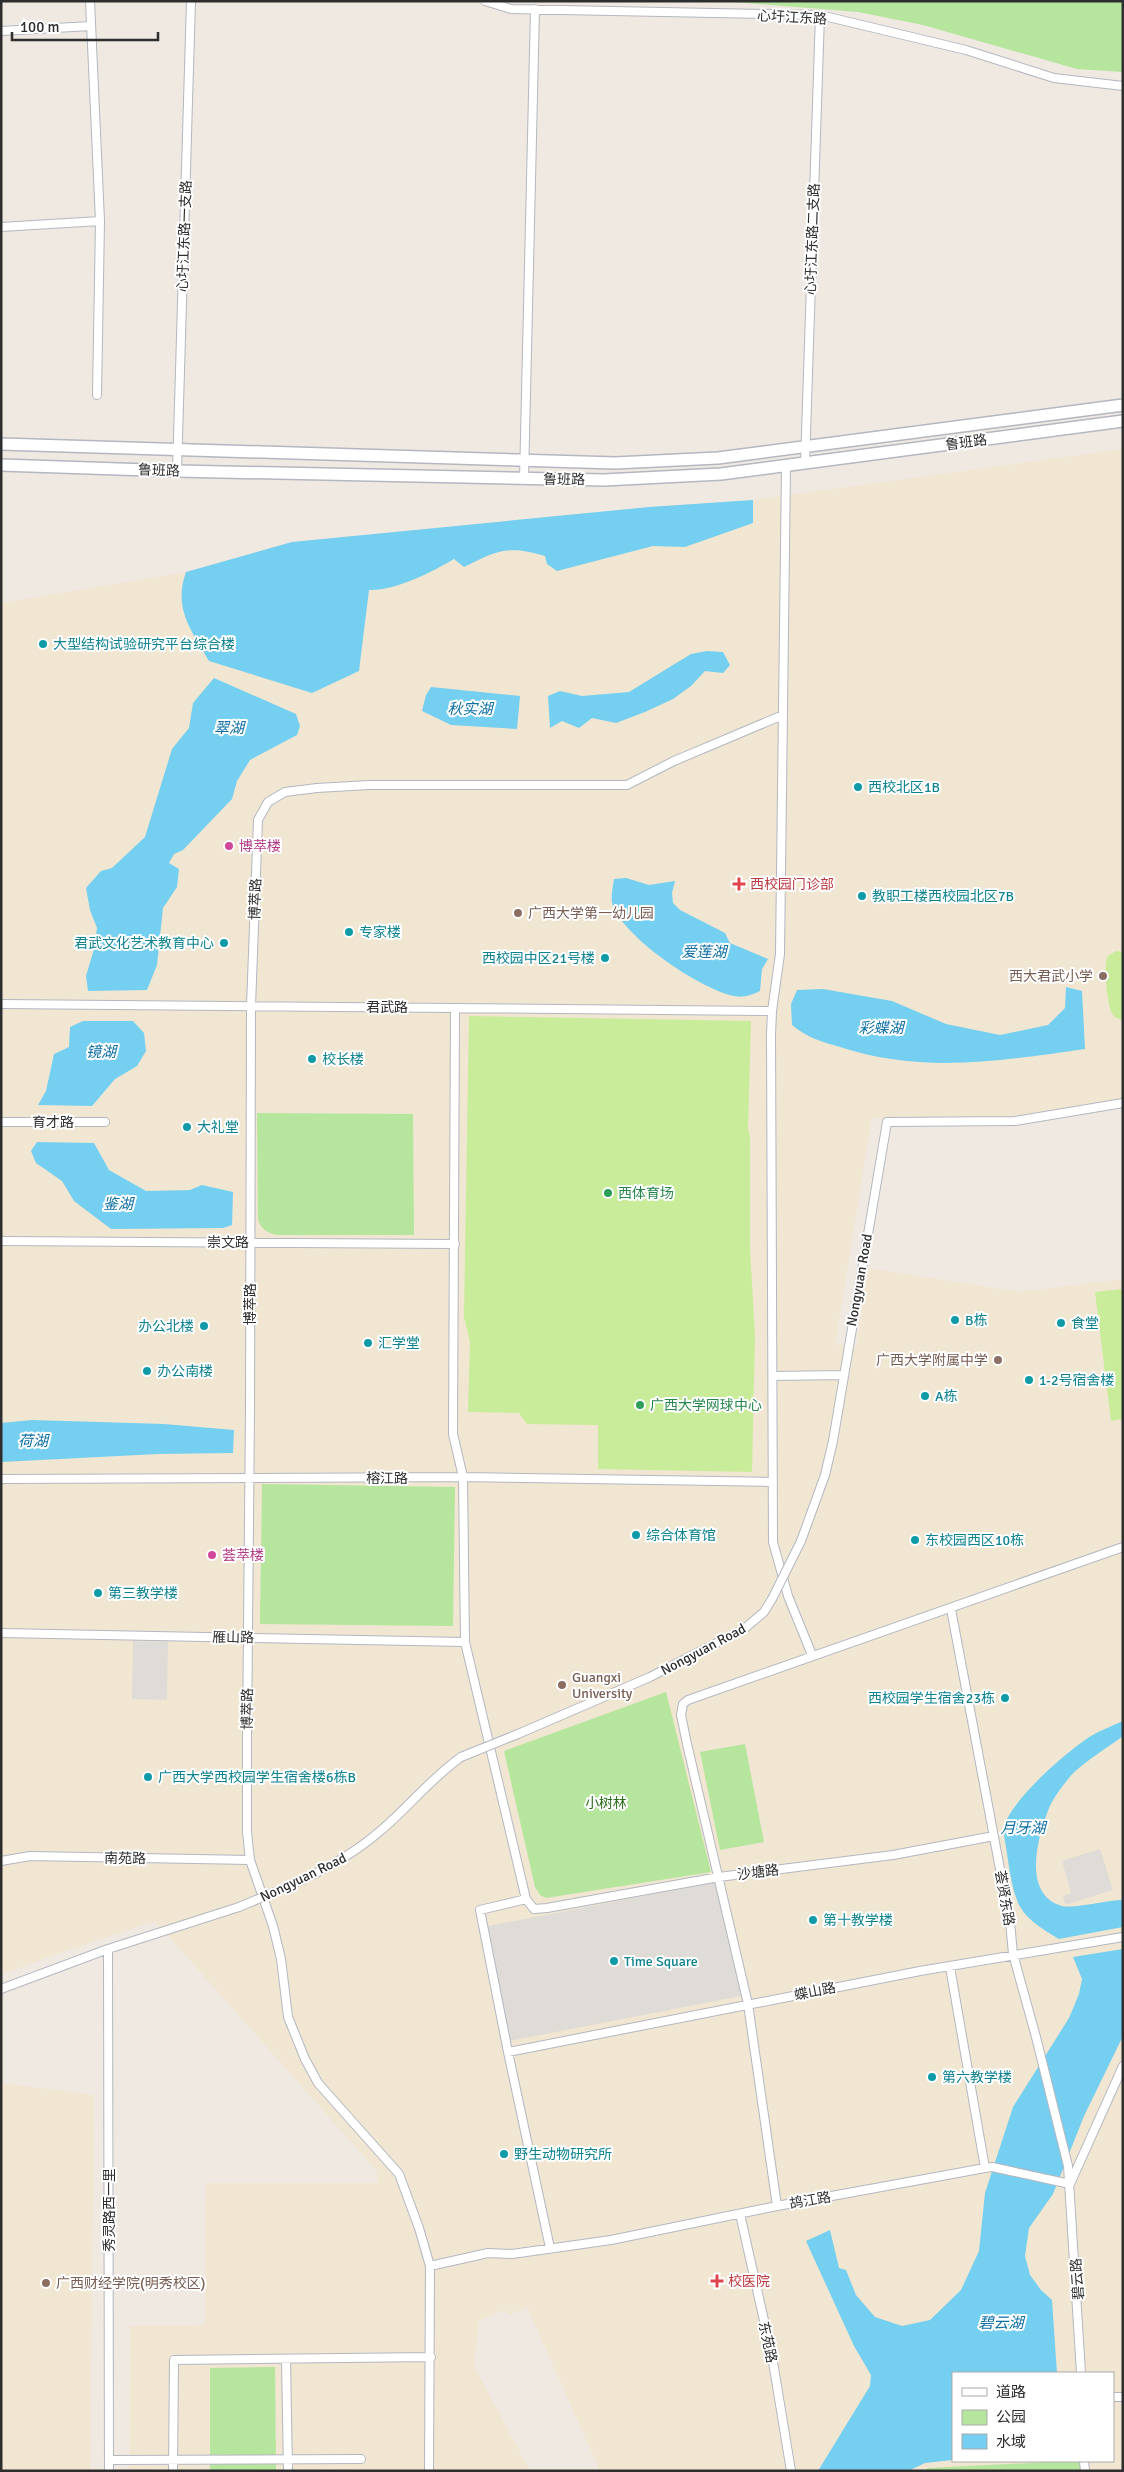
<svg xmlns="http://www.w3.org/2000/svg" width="1124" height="2472" viewBox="0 0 1124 2472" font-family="Signika,'Noto Sans SC',sans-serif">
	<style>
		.education { fill: #f0e6d1; fill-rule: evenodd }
		.green { fill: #b6e59e }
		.pitch { fill: #c9ec9a }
		.plaza { fill: #dfdcd8 }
		.water { fill: #75cff0 }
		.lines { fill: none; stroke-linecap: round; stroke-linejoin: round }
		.minor-casing { stroke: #b4b7c1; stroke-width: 10 }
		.secondary-casing { stroke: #b4b7c1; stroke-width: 14 }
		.minor { stroke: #fff; stroke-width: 8 }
		.secondary { stroke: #fff; stroke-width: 11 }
		.minor-bridge-casing { stroke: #b4b7c1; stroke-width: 10; stroke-linecap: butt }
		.minor-bridge { stroke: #fff; stroke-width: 8 }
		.culture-dot { fill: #0f9aa8; stroke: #fff; stroke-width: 2 }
		.hotel-dot { fill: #d1479c; stroke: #fff; stroke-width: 2 }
		.health-dot { fill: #e0444e; stroke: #fff; stroke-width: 2 }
		.education-dot { fill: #8d6e63; stroke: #fff; stroke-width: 2 }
		.leisure-dot { fill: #2e9e5b; stroke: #fff; stroke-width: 2 }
		.labels { text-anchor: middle; stroke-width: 4; stroke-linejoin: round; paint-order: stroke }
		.street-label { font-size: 14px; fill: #2e2e2e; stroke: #fff }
		.culture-label { font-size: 14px; fill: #0d838f; stroke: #fff; text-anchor: start }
		.hotel-label { font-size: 14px; fill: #b23c85; stroke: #fff; text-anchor: start }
		.health-label { font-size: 14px; fill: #be3a42; stroke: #fff; text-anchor: start }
		.education-label { font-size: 14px; fill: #785e54; stroke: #fff; text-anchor: start }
		.leisure-label { font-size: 14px; fill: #27864d; stroke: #fff; text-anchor: start }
		.park-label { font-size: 14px; fill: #2c6e1b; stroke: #fff }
		.water-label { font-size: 15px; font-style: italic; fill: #0d6fa3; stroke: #fff }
	</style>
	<rect width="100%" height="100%" fill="#efe9e1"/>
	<path class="education" d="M 1123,449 L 1123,1099 L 1015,1117 L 940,1120 L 872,1118 L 835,1344 L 856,1347 L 868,1268 L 1019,1292 L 1123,1279 L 1123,2471 L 600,2471 L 527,2307 L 509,2315 L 505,2310 L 479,2321 L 474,2366 L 530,2471 L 129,2471 L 130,2326 L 205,2325 L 206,2183 L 377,2183 L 377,2171 L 155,1921 L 48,1957 L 1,1975 L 1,603 L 186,572 L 292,542 L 649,507 L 753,500 ZM 953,2373 L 1113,2373 L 1113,2461 L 953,2461 Z
		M 1,2083 L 94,2095 L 90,2471 L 1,2471 Z"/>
	<path class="green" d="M 720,1 L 1123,1 L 1123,72 L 1077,69 L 923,25 L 858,12 Z
		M 257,1113 L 413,1114 L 414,1235 L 277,1235 C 268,1233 260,1229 258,1219 Z
		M 262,1484 L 455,1487 L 453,1626 L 260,1624 Z
		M 666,1692 L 711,1872 L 546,1898 L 540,1895 L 535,1887 L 504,1751 Z
		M 745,1744 L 764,1842 L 720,1850 L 700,1752 Z
		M 275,2367 L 276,2471 L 210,2471 L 210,2368 Z
		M 1071,2461 L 1081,2461 L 1082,2471 L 923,2471 L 928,2468 Z"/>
	<path class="pitch" d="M 1116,951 L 1123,952 L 1123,1020 C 1119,1019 1115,1018 1113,1015 C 1107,1007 1103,964 1108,956 Z
		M 469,1016 L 751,1021 L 748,1128 L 750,1138 L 750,1249 L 755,1336 L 752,1472 L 598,1469 L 598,1425 L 527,1424 L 519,1413 L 468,1412 L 470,1342 L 464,1317 Z
		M 1123,1289 L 1123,1419 L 1111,1421 L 1095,1292 Z"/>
	<path class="plaza" d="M 133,1641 L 168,1642 L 167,1700 L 132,1699 Z
		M 1100,1849 L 1113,1890 L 1065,1905 L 1063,1896 L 1071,1893 L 1062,1861 Z
		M 716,1882 L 741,1996 L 509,2041 L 488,1926 Z"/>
	<path class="water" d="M 753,500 L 753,523 L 685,547 L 653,546 L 557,571 L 547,564 L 545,556 C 508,545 498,550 464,567 L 454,559 C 432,572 395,591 369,590 L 359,671 L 312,693 L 209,661 C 191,630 173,608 186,572 L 292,542 L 649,507 Z
		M 707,651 L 723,652 L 730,665 L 723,673 L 705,671 L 691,686 L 673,699 L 645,712 L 616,723 L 592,718 L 579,728 L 562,721 L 550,728 L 548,696 L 560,691 L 582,696 L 629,692 L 691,654 Z
		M 214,678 L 296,714 L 300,726 L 297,735 L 250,760 L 237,781 L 232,799 L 183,850 L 174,854 L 169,863 L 179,869 L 177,887 L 163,908 L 157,965 L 147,990 L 88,991 L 86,976 L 94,949 L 97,928 L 90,910 L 86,888 L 101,871 L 112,868 L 145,837 L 172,749 L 189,728 L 193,703 Z
		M 431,687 L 520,696 L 517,729 L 451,725 L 422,711 L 426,695 Z
		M 626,878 L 649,885 L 675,881 L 672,893 L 673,903 L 680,910 L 725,933 L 730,943 L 768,959 L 762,969 L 760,991 C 752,995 743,998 734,996 C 700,989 625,938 613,906 C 610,898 613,887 614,879 Z
		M 1066,987 L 1082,991 L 1085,1049 C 1000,1061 923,1074 840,1047 C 822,1042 806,1037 792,1025 L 791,1004 L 797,990 L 823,989 L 892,1001 L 946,1024 L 1000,1035 L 1048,1025 L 1065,1008 Z
		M 83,1021 L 133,1021 L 144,1033 L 146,1051 L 137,1066 L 115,1079 L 92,1106 L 38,1105 L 46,1091 L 54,1054 L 69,1047 L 70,1027 Z
		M 37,1142 L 94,1143 L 109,1170 L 146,1191 L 190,1190 L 202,1185 L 233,1192 L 232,1225 L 223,1228 L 111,1229 L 74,1201 L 62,1181 L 36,1163 L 31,1151 Z
		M 32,1420 L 164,1424 L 234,1430 L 233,1453 L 158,1454 L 1,1462 L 1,1423 Z
		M 1123,1721 L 1123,1736 C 1107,1748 1080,1764 1068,1779 C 1062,1787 1053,1798 1049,1808 C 1038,1836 1021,1894 1062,1906 C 1073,1909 1108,1900 1123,1900 L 1123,1927 L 1059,1939 C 1044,1930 1023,1918 1017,1900 C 1009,1879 1008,1853 1003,1831 C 1006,1804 1067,1751 1091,1736 C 1101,1730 1112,1726 1123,1721 Z
		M 1123,1949 L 1123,2036 L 1084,2116 L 1053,2194 L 1029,2228 L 1025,2256 L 1030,2275 L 1041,2290 L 1052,2300 L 1057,2373 L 953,2373 L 953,2460 L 925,2463 L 908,2471 L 818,2471 L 870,2386 L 871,2375 L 854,2346 L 806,2241 L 830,2230 L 839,2268 L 846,2270 L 856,2295 L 875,2317 L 902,2326 L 930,2320 L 961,2290 L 979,2251 L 985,2193 L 1013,2107 L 1069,2018 L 1079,1994 L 1082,1979 L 1073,1957 Z"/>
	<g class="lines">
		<g class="minor-casing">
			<path id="minor" d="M 90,1 L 100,221 L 97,395
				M 485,1 L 511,9 L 820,15 L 966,50 L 1054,78 L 1123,86
				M 1,31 L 91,26
				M 1,227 L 100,221
				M 805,463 L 820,15
				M 786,466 L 780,954 L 772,1011 L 771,1035 L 773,1542 L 788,1596 L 812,1655
				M 177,471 L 191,1
				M 524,479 L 535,9
				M 783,715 L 674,761 L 627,785 L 369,785 L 317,788 L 285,792 L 268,802 L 258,820 L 251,1006 L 250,1409 L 247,1741 L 247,1832 L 250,1860 L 273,1926 L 281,1959 L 288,2017 L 305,2059 L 318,2083 L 399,2174 L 419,2228 L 430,2266 L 488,2253 L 512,2254 L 611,2240 L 777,2206 L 985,2168 L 992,2167 L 1070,2184
				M 1,1004 L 772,1011
				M 455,1008 L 453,1434 L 463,1477 L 465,1642 L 526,1899 L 480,1910 L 508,2052 L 550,2248
				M 1,1122 L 105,1122
				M 1,1241 L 455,1244
				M 773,1376 L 843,1375
				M 1,1479 L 463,1477 L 773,1482
				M 801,1541 L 825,1475 L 833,1441 L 887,1122 L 1015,1121 L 1123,1103
				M 951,1609 L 1010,1922 L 1013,1954 L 1036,2037 L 1068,2166 L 1081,2373
				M 1,1633 L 465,1642
				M 518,1734 L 650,1677 L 744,1629 L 764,1612 L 772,1599
				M 1,1861 L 30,1856 L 250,1860
				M 287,1887 C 320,1872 351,1856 379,1832 C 408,1808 430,1779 461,1757
				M 526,1899 L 534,1909 L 547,1908 L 719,1877 L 893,1855 L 994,1836
				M 108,1949 L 109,2471
				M 950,1967 L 985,2168
				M 1,1989 L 108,1949 L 239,1907
				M 508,2052 L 920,1971 L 1123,1937
				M 1070,2184 L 1123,2066
				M 777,2206 L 748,2004 L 687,1744 L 681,1715 L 683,1704 L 688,1700 C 832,1648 978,1599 1123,1547
				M 740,2214 L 772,2356 L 791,2471
				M 286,2359 L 288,2471
				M 1113,2397 L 1123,2397
				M 110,2460 L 361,2459
				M 1084,2461 L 1085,2471
				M 173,2471 L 174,2360 L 431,2357
				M 429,2471 L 430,2266"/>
		</g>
		<g class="secondary-casing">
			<path id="secondary" d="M 1,444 L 615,463 L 718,458 L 1123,405
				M 1,465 L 177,471 L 604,480 L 721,474 L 1123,421"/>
		</g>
		<use href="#minor" class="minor"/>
		<use href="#secondary" class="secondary"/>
		<g class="minor-bridge-casing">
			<path id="minor-bridge" d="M 772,1599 L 801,1541
				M 461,1757 L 518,1734
				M 239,1907 L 287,1887"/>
		</g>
		<use href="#minor-bridge" class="minor-bridge"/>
	</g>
	<g class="culture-dot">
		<circle cx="43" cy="644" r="5"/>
		<circle cx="858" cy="787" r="5"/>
		<circle cx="862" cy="896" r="5"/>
		<circle cx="349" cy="932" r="5"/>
		<circle cx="224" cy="943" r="5"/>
		<circle cx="605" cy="958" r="5"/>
		<circle cx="312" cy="1059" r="5"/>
		<circle cx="187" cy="1127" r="5"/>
		<circle cx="955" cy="1320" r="5"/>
		<circle cx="1061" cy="1323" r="5"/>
		<circle cx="204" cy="1326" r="5"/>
		<circle cx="368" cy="1343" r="5"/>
		<circle cx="147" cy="1371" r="5"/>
		<circle cx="1029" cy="1380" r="5"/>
		<circle cx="925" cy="1396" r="5"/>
		<circle cx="636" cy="1535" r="5"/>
		<circle cx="915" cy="1540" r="5"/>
		<circle cx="98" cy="1593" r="5"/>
		<circle cx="1005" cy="1698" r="5"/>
		<circle cx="148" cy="1777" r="5"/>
		<circle cx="813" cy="1920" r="5"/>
		<circle cx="614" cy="1961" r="5"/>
		<circle cx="932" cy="2077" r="5"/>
		<circle cx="504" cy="2154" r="5"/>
	</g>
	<g class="hotel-dot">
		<circle cx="229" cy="846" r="5"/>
		<circle cx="212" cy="1555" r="5"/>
	</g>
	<g class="health-dot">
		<path d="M736.5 876.5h5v5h5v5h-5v5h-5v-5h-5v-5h5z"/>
		<path d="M714.5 2273.5h5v5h5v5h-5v5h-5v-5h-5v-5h5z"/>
	</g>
	<g class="education-dot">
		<circle cx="518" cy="913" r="5"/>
		<circle cx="1103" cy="976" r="5"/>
		<circle cx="998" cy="1360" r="5"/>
		<circle cx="562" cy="1685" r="5"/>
		<circle cx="46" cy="2283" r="5"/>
	</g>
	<g class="leisure-dot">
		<circle cx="608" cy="1193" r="5"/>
		<circle cx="640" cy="1405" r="5"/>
	</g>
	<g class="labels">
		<g class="street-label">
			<text transform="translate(792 17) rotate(3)" y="5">心圩江东路</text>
			<text transform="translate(184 236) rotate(-88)" y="5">心圩江东路一支路</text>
			<text transform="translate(812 239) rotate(-88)" y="5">心圩江东路二支路</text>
			<text transform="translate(966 442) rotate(-8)" y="5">鲁班路</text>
			<text transform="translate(159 470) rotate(2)" y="5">鲁班路</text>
			<text transform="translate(564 479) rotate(1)" y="5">鲁班路</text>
			<text transform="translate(255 899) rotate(-88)" y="5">博萃路</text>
			<text x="387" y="1012">君武路</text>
			<text x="53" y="1127">育才路</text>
			<text x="228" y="1247">崇文路</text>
			<text transform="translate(859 1280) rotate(-80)" y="5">Nongyuan Road</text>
			<text transform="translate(250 1304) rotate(-90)" y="5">博萃路</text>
			<text x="387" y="1483">榕江路</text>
			<text transform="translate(233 1637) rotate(1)" y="5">雁山路</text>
			<text transform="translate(703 1649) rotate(-28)" y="5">Nongyuan Road</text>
			<text transform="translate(247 1709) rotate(-89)" y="5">博萃路</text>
			<text transform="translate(125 1858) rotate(1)" y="5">南苑路</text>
			<text transform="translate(758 1872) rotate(-7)" y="5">沙塘路</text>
			<text transform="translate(303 1877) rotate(-26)" y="5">Nongyuan Road</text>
			<text transform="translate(1005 1898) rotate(80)" y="5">荟贤东路</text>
			<text transform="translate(815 1991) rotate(-11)" y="5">蝶山路</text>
			<text transform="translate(810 2200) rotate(-10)" y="5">鸪江路</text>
			<text transform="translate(109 2210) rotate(-90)" y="5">秀灵路西一里</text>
			<text transform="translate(1077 2279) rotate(-94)" y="5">碧云路</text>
			<text transform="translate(768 2342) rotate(78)" y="5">东苑路</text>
		</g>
		<g class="culture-label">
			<text x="53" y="649">大型结构试验研究平台综合楼</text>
			<text x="868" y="792">西校北区1B</text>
			<text x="872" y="901">教职工楼西校园北区7B</text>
			<text x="359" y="937">专家楼</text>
			<text x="214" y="948" text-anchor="end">君武文化艺术教育中心</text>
			<text x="595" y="963" text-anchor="end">西校园中区21号楼</text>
			<text x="322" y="1064">校长楼</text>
			<text x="197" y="1132">大礼堂</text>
			<text x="965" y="1325">B栋</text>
			<text x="1071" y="1328">食堂</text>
			<text x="194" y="1331" text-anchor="end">办公北楼</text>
			<text x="378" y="1348">汇学堂</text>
			<text x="157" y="1376">办公南楼</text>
			<text x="1039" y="1385">1-2号宿舍楼</text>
			<text x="935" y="1401">A栋</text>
			<text x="646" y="1540">综合体育馆</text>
			<text x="925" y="1545">东校园西区10栋</text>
			<text x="108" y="1598">第三教学楼</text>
			<text x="995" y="1703" text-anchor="end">西校园学生宿舍23栋</text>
			<text x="158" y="1782">广西大学西校园学生宿舍楼6栋B</text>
			<text x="823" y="1925">第十教学楼</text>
			<text x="624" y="1966">Time Square</text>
			<text x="942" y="2082">第六教学楼</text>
			<text x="514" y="2159">野生动物研究所</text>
		</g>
		<g class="hotel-label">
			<text x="239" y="851">博萃楼</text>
			<text x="222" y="1560">荟萃楼</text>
		</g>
		<g class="health-label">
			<text x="750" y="889">西校园门诊部</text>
			<text x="728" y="2286">校医院</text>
		</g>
		<g class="education-label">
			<text x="528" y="918">广西大学第一幼儿园</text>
			<text x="1093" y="981" text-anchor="end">西大君武小学</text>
			<text x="988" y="1365" text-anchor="end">广西大学附属中学</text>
			<text x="572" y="1682">Guangxi<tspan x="572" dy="16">University</tspan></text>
			<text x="56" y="2288">广西财经学院(明秀校区)</text>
		</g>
		<g class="leisure-label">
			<text x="618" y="1198">西体育场</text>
			<text x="650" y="1410">广西大学网球中心</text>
		</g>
		<g class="park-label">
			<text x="606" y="1808">小树林</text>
		</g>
		<g class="water-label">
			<text x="470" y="714">秋实湖</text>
			<text x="229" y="733">翠湖</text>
			<text x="704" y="957">爱莲湖</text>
			<text x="881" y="1033">彩蝶湖</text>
			<text x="101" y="1057">镜湖</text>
			<text x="118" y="1209">鉴湖</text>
			<text x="33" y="1446">荷湖</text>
			<text x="1023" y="1833">月牙湖</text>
			<text x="1001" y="2328">碧云湖</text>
		</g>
	</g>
	<rect width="1124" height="2472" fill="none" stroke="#2e2e2e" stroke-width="5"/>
	<rect x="952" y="2372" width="162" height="90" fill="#ffffff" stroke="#ababab"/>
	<rect x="962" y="2388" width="25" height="8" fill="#ffffff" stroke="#ababab"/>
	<text x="996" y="2397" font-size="15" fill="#2e2e2e">道路</text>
	<rect x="962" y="2410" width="25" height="15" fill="#b6e59e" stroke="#ababab"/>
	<text x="996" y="2422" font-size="15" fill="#2e2e2e">公园</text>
	<rect x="962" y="2434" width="25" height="15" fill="#75cff0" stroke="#ababab"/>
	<text x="996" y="2447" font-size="15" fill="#2e2e2e">水域</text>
	<path d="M12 32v8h146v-8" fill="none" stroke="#2e2e2e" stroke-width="2.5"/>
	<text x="20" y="32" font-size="15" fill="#2e2e2e" stroke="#ffffff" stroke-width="4" paint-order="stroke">100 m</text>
</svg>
